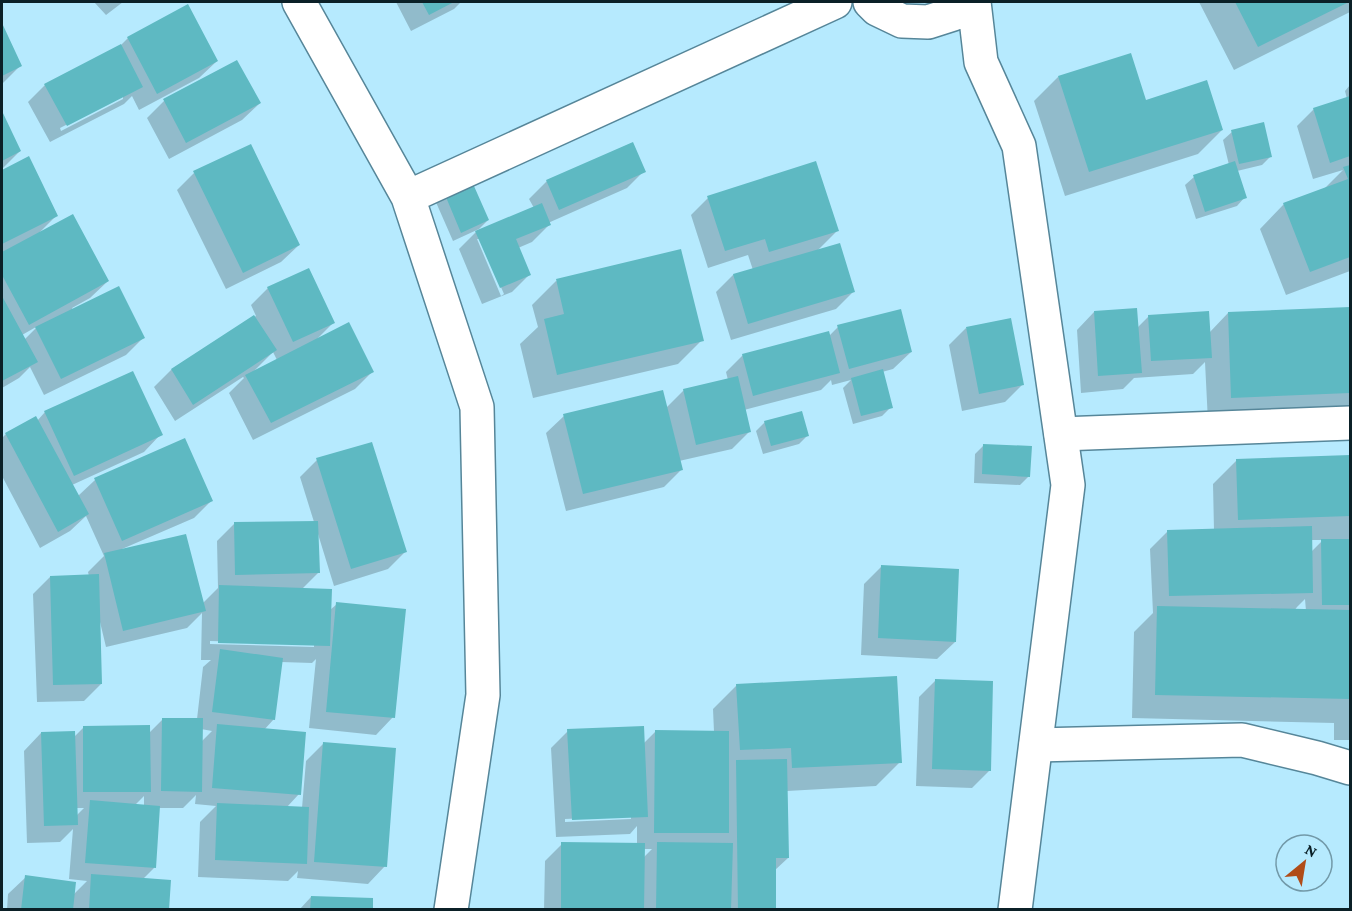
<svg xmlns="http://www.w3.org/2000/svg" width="1352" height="911" viewBox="0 0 1352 911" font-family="'Crimson Pro',serif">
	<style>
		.shadow { fill: #0003; fill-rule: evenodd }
		.building { fill: #5eb9c2 }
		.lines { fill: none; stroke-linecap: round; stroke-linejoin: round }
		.minor-casing { stroke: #568699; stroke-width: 36 }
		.tertiary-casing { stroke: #568699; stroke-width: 36 }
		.minor { stroke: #fff; stroke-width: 33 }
		.tertiary { stroke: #fff; stroke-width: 33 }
	</style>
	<rect width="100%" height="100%" fill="#b6eafe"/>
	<path class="shadow" d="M 94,2 L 123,2 L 106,15 Z
		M 396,2 L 461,2 L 454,9 L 411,31 Z
		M 1199,2 L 1350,2 L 1350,12 L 1234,70 Z
		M 188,6 L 217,61 L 199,78 L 139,110 L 132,96 L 124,104 L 50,142 L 28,102 L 45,85 L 120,46 L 128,38 ZM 123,96 L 123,99 L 61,131 L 60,128 Z
		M 2,27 L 20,66 L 2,84 Z
		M 1058,77 L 1145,102 L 1222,130 L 1198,154 L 1065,196 L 1034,101 Z
		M 1350,85 L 1350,271 L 1286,295 L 1260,229 L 1284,204 L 1323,190 L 1343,170 L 1313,179 L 1297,126 L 1314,109 L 1347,99 L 1345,91 Z
		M 164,101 L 260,103 L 242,120 L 169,159 L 147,118 Z
		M 2,115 L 20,151 L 2,169 Z
		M 1232,132 L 1271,156 L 1262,165 L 1237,171 L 1245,197 L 1237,206 L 1196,219 L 1185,185 L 1194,177 L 1229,165 L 1223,140 Z
		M 632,143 L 644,171 L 627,188 L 548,223 L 549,225 L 532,242 L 518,248 L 529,275 L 512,292 L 482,304 L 459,249 L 476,232 L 534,208 L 529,199 L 547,181 ZM 477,239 L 480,239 L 504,294 L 501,296 Z
		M 28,158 L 57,215 L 40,232 L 108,281 L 90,298 L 72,308 L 73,310 L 143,338 L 126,355 L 44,395 L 30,367 L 19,378 L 2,388 L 2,172 ZM 36,327 L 36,328 L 24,340 L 22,335 Z
		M 194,173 L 299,245 L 281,262 L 226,289 L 177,190 Z
		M 443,191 L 488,220 L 479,229 L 453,241 L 435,200 Z
		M 708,198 L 837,231 L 817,251 L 853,292 L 836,309 L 731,340 L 716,292 L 733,275 L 753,270 L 748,255 L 708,268 L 691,215 Z
		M 556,281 L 702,340 L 678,364 L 533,398 L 520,344 L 538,327 L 532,305 Z
		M 268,288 L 333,323 L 316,340 L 372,372 L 355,389 L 253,440 L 229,393 L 244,378 L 243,377 L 175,421 L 154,387 L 171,370 L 256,316 L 251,305 ZM 273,352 L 277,360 L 254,371 Z
		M 1350,308 L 1350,416 L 1208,422 L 1205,362 L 1193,374 L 1134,378 L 1123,389 L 1081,393 L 1077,330 L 1094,312 L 1137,328 L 1149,316 L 1209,333 L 1228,313 Z
		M 838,327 L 911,352 L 893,369 L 882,372 L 891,407 L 882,416 L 853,424 L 843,388 L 851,380 L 832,385 L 831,380 L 821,390 L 744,410 L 749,432 L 732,449 L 679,461 L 681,470 L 664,487 L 566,511 L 546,433 L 564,416 L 666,408 L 684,390 L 728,380 L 726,372 L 743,355 L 829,336 Z
		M 966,328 L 1022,385 L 1005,402 L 962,411 L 949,345 Z
		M 45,412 L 161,434 L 144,452 L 72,485 L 78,496 L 95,480 L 211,501 L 194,518 L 122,549 L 202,604 L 218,588 L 217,541 L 234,524 L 314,522 L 300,477 L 317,460 L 405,552 L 388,569 L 334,586 L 318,534 L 318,573 L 302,589 L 330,610 L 337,604 L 393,717 L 376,735 L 309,728 L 316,659 L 312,663 L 281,662 L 274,719 L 264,730 L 299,794 L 287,807 L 302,808 L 306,761 L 323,744 L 385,866 L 368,884 L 297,878 L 298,871 L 288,881 L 198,877 L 200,822 L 216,806 L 195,804 L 196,795 L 183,808 L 159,808 L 154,868 L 143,879 L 167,910 L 7,910 L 8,894 L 26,877 L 73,895 L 87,881 L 69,879 L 73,829 L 60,842 L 27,843 L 24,751 L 41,733 L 74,737 L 84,727 L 149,733 L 163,719 L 197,719 L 203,667 L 211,660 L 201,660 L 202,613 L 187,628 L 106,647 L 100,622 L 101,684 L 84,701 L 37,702 L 33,594 L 50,577 L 89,576 L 88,572 L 104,556 L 86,516 L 70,531 L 40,548 L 2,476 L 2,438 L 6,434 L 35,418 L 37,421 ZM 210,641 L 314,644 L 314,647 L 210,644 ZM 201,729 L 212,731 L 201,742 ZM 144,796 L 144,806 L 135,805 ZM 76,808 L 84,808 L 76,816 Z
		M 765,422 L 808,435 L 799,444 L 763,454 L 756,431 Z
		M 984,445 L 1029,476 L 1020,485 L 974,483 L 975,454 Z
		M 1350,456 L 1350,740 L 1334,740 L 1334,723 L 1132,718 L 1134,632 L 1153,613 L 1150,549 L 1168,531 L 1214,530 L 1213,484 L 1237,460 ZM 1311,540 L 1323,540 L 1311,552 ZM 1305,599 L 1306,611 L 1294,611 L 1297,607 Z
		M 881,567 L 955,642 L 937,659 L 861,655 L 864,584 Z
		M 936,680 L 990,770 L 972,788 L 916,786 L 919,697 Z
		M 737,685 L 900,762 L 876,786 L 787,791 L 788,858 L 774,871 L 775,910 L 544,910 L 545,861 L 562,844 L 637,844 L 637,826 L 630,834 L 556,837 L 551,748 L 568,731 L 644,743 L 655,732 L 714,732 L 713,709 ZM 631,816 L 631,819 L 565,822 L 565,819 ZM 643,849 L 652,849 L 643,858 Z
		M 311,897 L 371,910 L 299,910 Z"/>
	<path class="building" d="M 422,2 L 454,2 L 429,15 Z
		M 1235,2 L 1349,2 L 1258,47 Z
		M 188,4 L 218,61 L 157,94 L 127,37 Z
		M 2,23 L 22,66 L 2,76 Z
		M 121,44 L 143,87 L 67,126 L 44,84 Z
		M 1131,53 L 1146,100 L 1207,80 L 1223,130 L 1089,172 L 1058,76 Z
		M 237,60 L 261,103 L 186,143 L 163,99 Z
		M 1350,96 L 1350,156 L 1330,163 L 1313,108 Z
		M 2,111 L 21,151 L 2,161 Z
		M 1264,122 L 1272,157 L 1239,164 L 1231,130 Z
		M 633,142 L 646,172 L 559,210 L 546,180 Z
		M 251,144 L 300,245 L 243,273 L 193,171 Z
		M 29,156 L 58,216 L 2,244 L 2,170 Z
		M 816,161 L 839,231 L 769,252 L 765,239 L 725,251 L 707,196 Z
		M 1235,161 L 1247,198 L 1205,212 L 1193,175 Z
		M 1350,165 L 1350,257 L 1310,272 L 1283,203 L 1348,179 L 1343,167 Z
		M 470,177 L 489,220 L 461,233 L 443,190 Z
		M 542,203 L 551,225 L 516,239 L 531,275 L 500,288 L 475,231 Z
		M 73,214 L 109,281 L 29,325 L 2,275 L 2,252 Z
		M 840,243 L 855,292 L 748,324 L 733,274 Z
		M 681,249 L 704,341 L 557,375 L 544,319 L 564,314 L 556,279 Z
		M 309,268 L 335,323 L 293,342 L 267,287 Z
		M 119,286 L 145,338 L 61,379 L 35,327 Z
		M 2,296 L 38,362 L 2,381 Z
		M 1350,307 L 1350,393 L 1231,398 L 1228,312 Z
		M 1137,308 L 1142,373 L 1098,376 L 1094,311 Z
		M 901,309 L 912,352 L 849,369 L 837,325 Z
		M 1209,311 L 1212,358 L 1151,361 L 1148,315 Z
		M 254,315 L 277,350 L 193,405 L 171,369 Z
		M 1011,318 L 1024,385 L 979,394 L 966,327 Z
		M 349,322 L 374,372 L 271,423 L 245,375 Z
		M 829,331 L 840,373 L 753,396 L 742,354 Z
		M 883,369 L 893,408 L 861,416 L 851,378 Z
		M 133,371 L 163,435 L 74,476 L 44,411 Z
		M 738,376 L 751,432 L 696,445 L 683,389 Z
		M 663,390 L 683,470 L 583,494 L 563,414 Z
		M 802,411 L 809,436 L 771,446 L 764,421 Z
		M 36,416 L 89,514 L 58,532 L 5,433 Z
		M 185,438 L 213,501 L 122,541 L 94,478 Z
		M 372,442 L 407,552 L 351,569 L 316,458 Z
		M 983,444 L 1032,446 L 1030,477 L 982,474 Z
		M 1350,455 L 1350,516 L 1238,520 L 1236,459 Z
		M 318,521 L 320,573 L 235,575 L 234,522 Z
		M 1312,526 L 1313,593 L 1169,596 L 1167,530 Z
		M 186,534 L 206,611 L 123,631 L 104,553 Z
		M 1321,539 L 1350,539 L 1350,605 L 1322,605 Z
		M 881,565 L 959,569 L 956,642 L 878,638 Z
		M 99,574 L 102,684 L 53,685 L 50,576 Z
		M 219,585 L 332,589 L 330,646 L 218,643 Z
		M 336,602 L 406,609 L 395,718 L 326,712 Z
		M 1157,606 L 1350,610 L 1350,699 L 1155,695 Z
		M 220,649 L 283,658 L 275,720 L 212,712 Z
		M 897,676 L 902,763 L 792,768 L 791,748 L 740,750 L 736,684 Z
		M 935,679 L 993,681 L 991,771 L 932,769 Z
		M 162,718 L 203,718 L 202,792 L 161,791 Z
		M 217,724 L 306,732 L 301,795 L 212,788 Z
		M 150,725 L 151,792 L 83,792 L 83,726 Z
		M 644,726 L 648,817 L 572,820 L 567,729 Z
		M 655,730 L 729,731 L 729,833 L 654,833 Z
		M 75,731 L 78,825 L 44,826 L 41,732 Z
		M 323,742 L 396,748 L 387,867 L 314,862 Z
		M 787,759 L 789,858 L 776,858 L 776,910 L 738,910 L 736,760 Z
		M 90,800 L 160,806 L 156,868 L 85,863 Z
		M 217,803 L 309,807 L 307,864 L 215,860 Z
		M 561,842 L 645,843 L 644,910 L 561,910 Z
		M 657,842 L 733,843 L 731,910 L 656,910 Z
		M 91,874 L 171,880 L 169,910 L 89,910 Z
		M 25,875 L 76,882 L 73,910 L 21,910 Z
		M 311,896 L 373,898 L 373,910 L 310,910 Z"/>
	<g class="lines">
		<g class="minor-casing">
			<path id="minor" d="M 299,2 L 408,197 L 477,407 L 483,695 L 451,910
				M 408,197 L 835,2
				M 1061,434 L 1350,423
				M 1036,745 L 1242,740 L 1317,758 L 1350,768"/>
		</g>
		<g class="tertiary-casing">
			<path id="tertiary" d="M 870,2 L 877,9 L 902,21 L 928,22 L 953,14 L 969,2
				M 974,2 L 981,62 L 1019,146 L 1068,485 L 1015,910"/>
		</g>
		<use href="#minor" class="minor"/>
		<use href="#tertiary" class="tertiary"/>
	</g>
	<rect width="1352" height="911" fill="none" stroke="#0b2027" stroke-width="6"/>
	<g transform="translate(1304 863) rotate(30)"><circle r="28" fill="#b6eafe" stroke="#7299a8" stroke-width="1.5"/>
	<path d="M0-4.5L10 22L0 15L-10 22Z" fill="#b04c18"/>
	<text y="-9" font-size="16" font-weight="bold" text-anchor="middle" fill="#0b2027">N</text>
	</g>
</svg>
